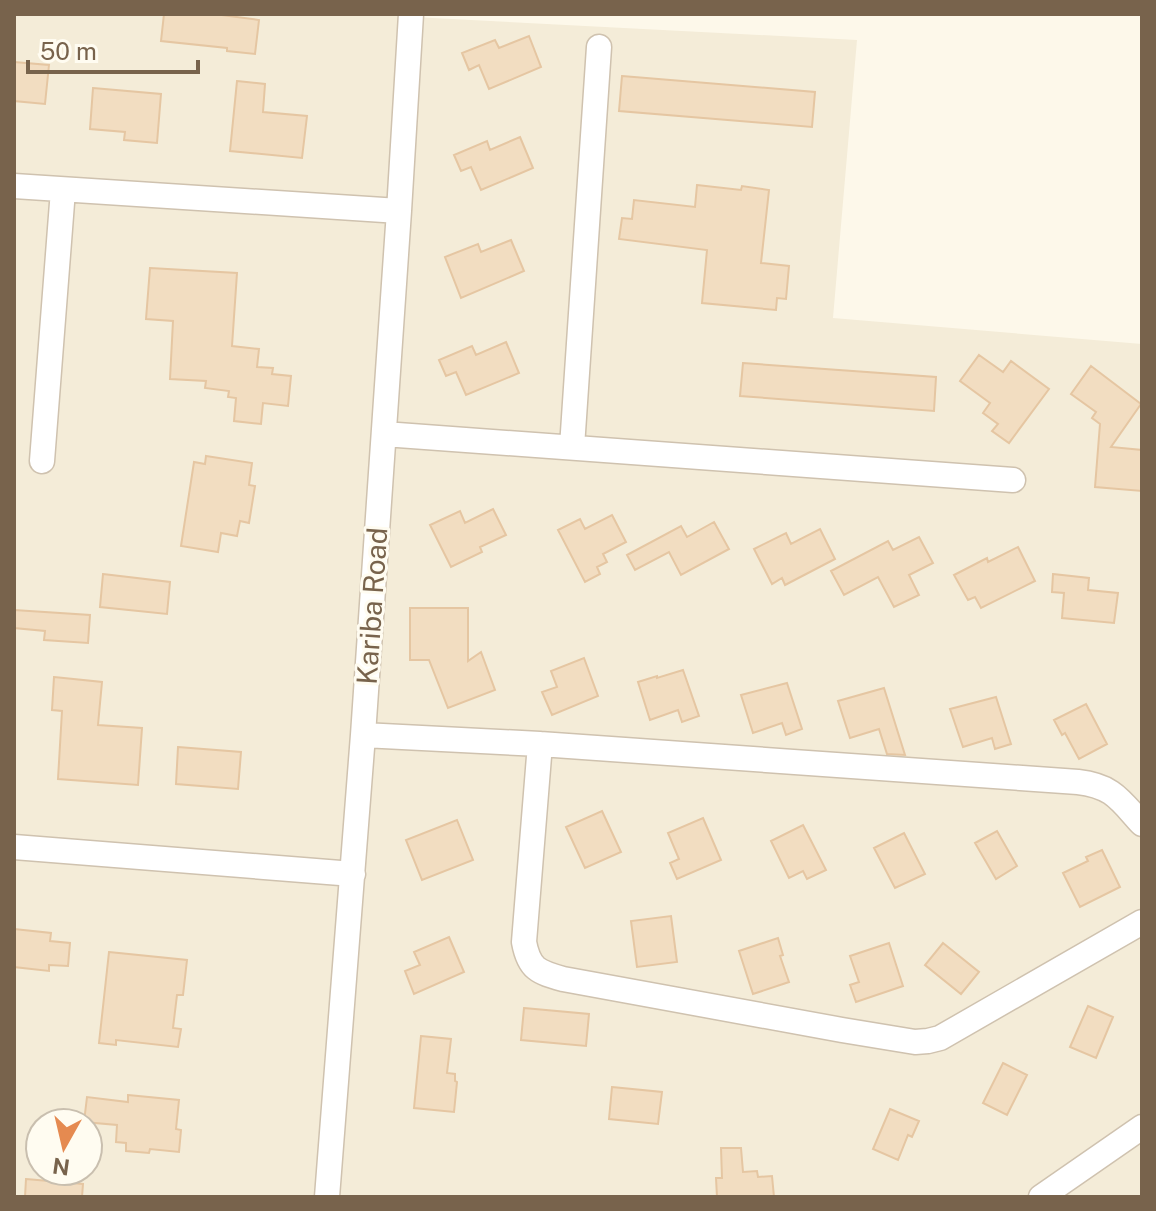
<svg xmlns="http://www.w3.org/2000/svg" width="1156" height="1211" viewBox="0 0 1156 1211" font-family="'Public Sans',sans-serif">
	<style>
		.residential { fill: #f4ecd8; fill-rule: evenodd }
		.building { fill: #f2ddc1; stroke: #e5c6a2; stroke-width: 2 }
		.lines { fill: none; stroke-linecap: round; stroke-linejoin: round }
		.minor-casing { stroke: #cfc2af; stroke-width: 27 }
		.minor { stroke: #fff; stroke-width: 24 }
		.labels { text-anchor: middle; stroke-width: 6; stroke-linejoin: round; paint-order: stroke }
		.street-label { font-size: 28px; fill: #78634c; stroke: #fffcf1 }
	</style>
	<rect width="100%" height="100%" fill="#fdf8ea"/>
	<path class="residential" d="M 14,14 L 355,14 L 857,40 L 833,318 L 1142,344 L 1142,1197 L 14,1197 ZM 40,1123 L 88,1123 L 88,1171 L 40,1171 Z"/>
	<path class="building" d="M 164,14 L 214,14 L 259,20 L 255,54 L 227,51 L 227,48 L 161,41 Z
		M 529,36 L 541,67 L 489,89 L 479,65 L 469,70 L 462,53 L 495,40 L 499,48 Z
		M 14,62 L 49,65 L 45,104 L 14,101 Z
		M 622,76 L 815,92 L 812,127 L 619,111 Z
		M 237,81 L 265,84 L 263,112 L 307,116 L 302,158 L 230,151 Z
		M 93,88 L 161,94 L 157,143 L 124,140 L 125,132 L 90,129 Z
		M 520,137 L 533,168 L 481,190 L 471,167 L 461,171 L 454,155 L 487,141 L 490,150 Z
		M 697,185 L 741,190 L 742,186 L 769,190 L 761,263 L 789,266 L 786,299 L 777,298 L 776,310 L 702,303 L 707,250 L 619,239 L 622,218 L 632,219 L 634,200 L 695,207 Z
		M 511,240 L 524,271 L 461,298 L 445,257 L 478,244 L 481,252 Z
		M 150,268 L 237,273 L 232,346 L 259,349 L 257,367 L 273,368 L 272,374 L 291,376 L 288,406 L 263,403 L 261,424 L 234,421 L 236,398 L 228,397 L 229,391 L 205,388 L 206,381 L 170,379 L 173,321 L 146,319 Z
		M 506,342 L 519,373 L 466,395 L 456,372 L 446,376 L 439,360 L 472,346 L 476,355 Z
		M 979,355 L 1003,372 L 1011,361 L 1049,389 L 1009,443 L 992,431 L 998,424 L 983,413 L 990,403 L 960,381 Z
		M 743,363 L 936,377 L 934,411 L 740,396 Z
		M 1091,366 L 1141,404 L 1111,447 L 1142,450 L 1142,491 L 1095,487 L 1100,424 L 1092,418 L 1096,412 L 1071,394 Z
		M 206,456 L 252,463 L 249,485 L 255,486 L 249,523 L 240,521 L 237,536 L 221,533 L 218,552 L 181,546 L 194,462 L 205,464 Z
		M 493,509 L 506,535 L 480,547 L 482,552 L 451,567 L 430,525 L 460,511 L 465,523 Z
		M 612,515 L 626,542 L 603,554 L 607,562 L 597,567 L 600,574 L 585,582 L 558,530 L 580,519 L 585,529 Z
		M 714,522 L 729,549 L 681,575 L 669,552 L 635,570 L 627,555 L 681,526 L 687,537 Z
		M 820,529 L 835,559 L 785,585 L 782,578 L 772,584 L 754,549 L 786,533 L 791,544 Z
		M 919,537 L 933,563 L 909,575 L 919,595 L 894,607 L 878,577 L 844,595 L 831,571 L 888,541 L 893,550 Z
		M 1018,547 L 1035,581 L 981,608 L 975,597 L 968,600 L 954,575 L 987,558 L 988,562 Z
		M 103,574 L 170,582 L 167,614 L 100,607 Z
		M 1053,574 L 1089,578 L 1088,590 L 1118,593 L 1114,623 L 1062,618 L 1064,593 L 1052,592 Z
		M 410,608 L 468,608 L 468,661 L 481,652 L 495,690 L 448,708 L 429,660 L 410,660 Z
		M 14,610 L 90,615 L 88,643 L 44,640 L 45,631 L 14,628 Z
		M 584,658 L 598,696 L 552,715 L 542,692 L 557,687 L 551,671 Z
		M 683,670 L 699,716 L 682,722 L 678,710 L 650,720 L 638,682 L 657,676 L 657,678 Z
		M 54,677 L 102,682 L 98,725 L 142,728 L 138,785 L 58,779 L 62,711 L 52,710 Z
		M 787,683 L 802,729 L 786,735 L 782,723 L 753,733 L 741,695 Z
		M 884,688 L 905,755 L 887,754 L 879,729 L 850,738 L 838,701 Z
		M 996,697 L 1011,744 L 995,749 L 992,738 L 963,747 L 950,709 Z
		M 1086,704 L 1107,744 L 1079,759 L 1065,733 L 1062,735 L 1054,720 Z
		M 178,747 L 241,752 L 238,789 L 176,784 Z
		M 602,811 L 621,852 L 585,868 L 566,827 Z
		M 703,818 L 721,860 L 677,879 L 670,863 L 679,859 L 668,833 Z
		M 457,820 L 473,860 L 422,880 L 406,840 Z
		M 803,825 L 826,870 L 807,879 L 803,871 L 789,878 L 771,841 Z
		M 997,831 L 1017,866 L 996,879 L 975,843 Z
		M 904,833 L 925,874 L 895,888 L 874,848 Z
		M 1102,850 L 1120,887 L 1080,907 L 1063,873 L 1088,861 L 1086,857 Z
		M 671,916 L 677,962 L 637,967 L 631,921 Z
		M 14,929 L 51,933 L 50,941 L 70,943 L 68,966 L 49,965 L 49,971 L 14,967 Z
		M 449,937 L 464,972 L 414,994 L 405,971 L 420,965 L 414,952 Z
		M 778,938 L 783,955 L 780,956 L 789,982 L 753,994 L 739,951 Z
		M 889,943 L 903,986 L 856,1002 L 850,985 L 859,982 L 850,956 Z
		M 943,943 L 979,972 L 961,994 L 925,965 Z
		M 109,952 L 187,960 L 183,995 L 177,995 L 173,1028 L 181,1029 L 178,1047 L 116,1040 L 116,1045 L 99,1043 Z
		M 1088,1006 L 1113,1017 L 1096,1058 L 1070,1047 Z
		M 524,1008 L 589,1014 L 586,1046 L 521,1040 Z
		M 421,1036 L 451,1039 L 447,1073 L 455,1074 L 455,1081 L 457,1082 L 454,1112 L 414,1108 Z
		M 1003,1063 L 1027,1075 L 1007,1115 L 983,1103 Z
		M 612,1087 L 662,1092 L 658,1124 L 609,1119 Z
		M 128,1095 L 179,1100 L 176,1129 L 181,1130 L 179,1152 L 150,1149 L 149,1153 L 126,1151 L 126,1143 L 116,1142 L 117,1125 L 84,1122 L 87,1097 L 128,1102 Z
		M 890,1109 L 919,1121 L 912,1137 L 908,1135 L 898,1160 L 873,1149 Z
		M 721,1148 L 741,1148 L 743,1172 L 757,1171 L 758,1177 L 772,1176 L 774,1197 L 717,1197 L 716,1178 L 722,1178 Z
		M 26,1179 L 83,1184 L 82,1197 L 25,1197 Z"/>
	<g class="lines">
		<g class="minor-casing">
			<path id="minor" d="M 14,186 L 399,211
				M 384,434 L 1013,480
				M 572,447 L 599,47
				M 42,461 L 63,190
				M 363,735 L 540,744 L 1078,782 C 1113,786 1120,800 1142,824
				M 540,744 L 524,942 C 529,969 538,972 563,979 L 842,1030 L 915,1042 L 928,1041 L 940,1038 L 1142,922
				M 14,847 L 353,874
				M 327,1197 L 363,735 L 399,211 L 411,14
				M 1041,1197 L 1142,1127"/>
		</g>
		<use href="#minor" class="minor"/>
	</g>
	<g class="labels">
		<g class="street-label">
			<text transform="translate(372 606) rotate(-86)" y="10">Kariba Road</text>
		</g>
	</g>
	<rect width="1156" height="1211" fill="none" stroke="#78634c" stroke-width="32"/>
	<g transform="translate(64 1147) rotate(188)"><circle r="38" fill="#fffcf1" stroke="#c9bfaf" stroke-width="2"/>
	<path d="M0-6L14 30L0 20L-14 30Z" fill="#e58a50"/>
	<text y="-12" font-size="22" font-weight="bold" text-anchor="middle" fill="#78634c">N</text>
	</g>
	<path d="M28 60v12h170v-12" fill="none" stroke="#78634c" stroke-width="4"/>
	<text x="40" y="60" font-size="24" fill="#78634c" stroke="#fffcf1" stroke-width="6" paint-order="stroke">50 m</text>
</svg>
